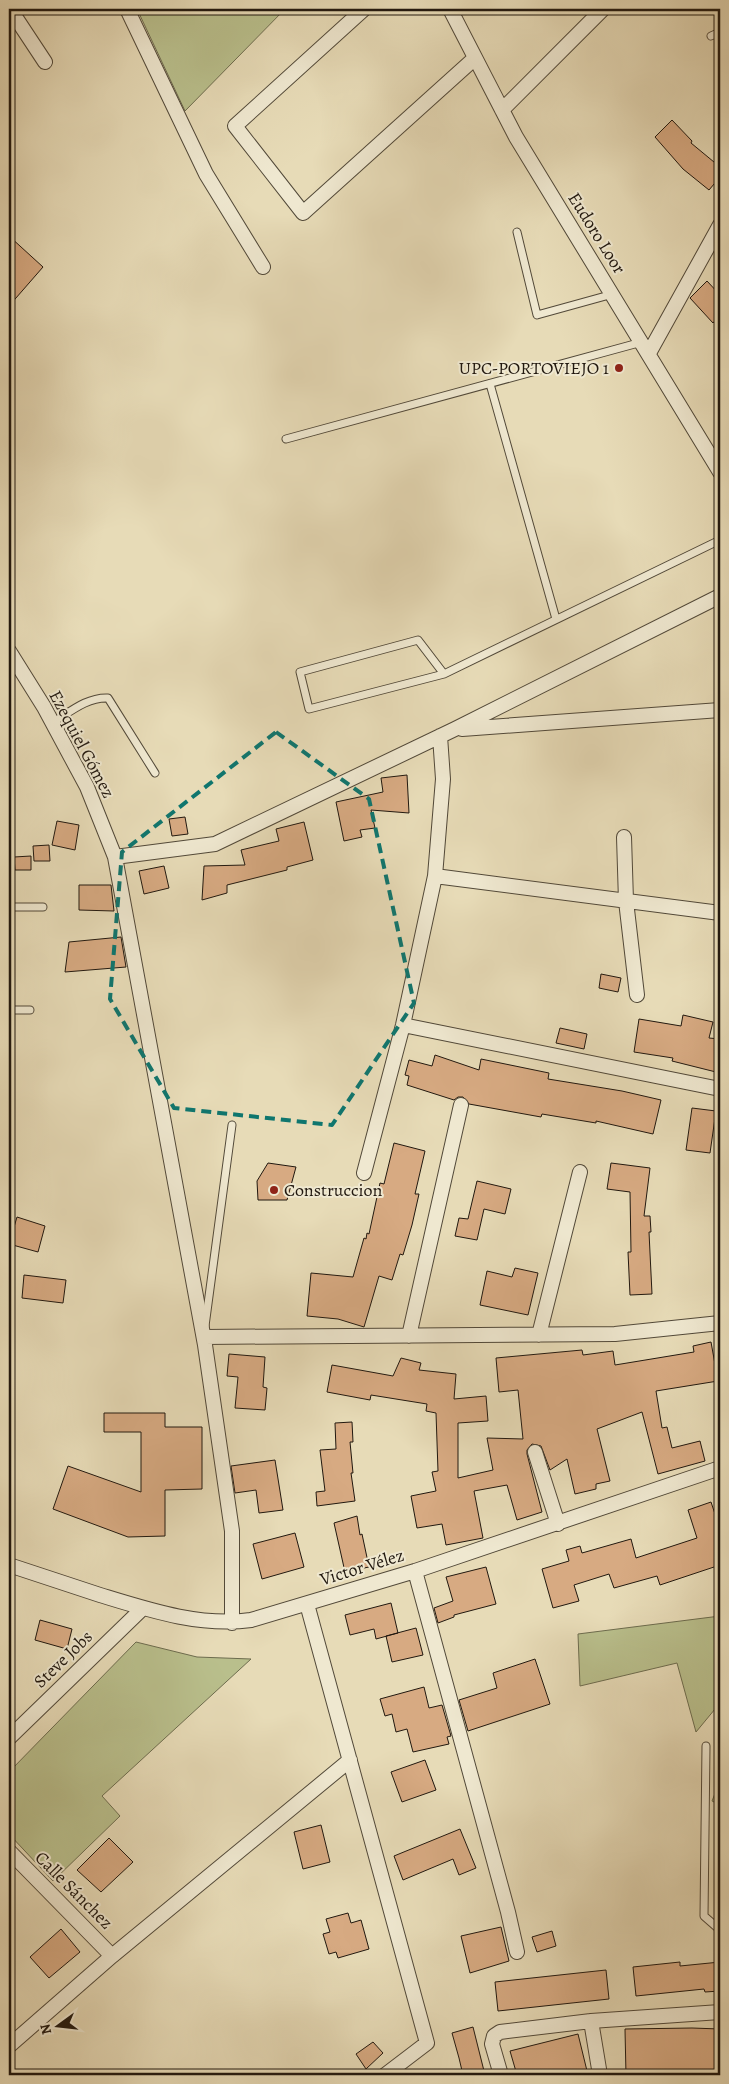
<svg xmlns="http://www.w3.org/2000/svg" width="729" height="2084" viewBox="0 0 729 2084" font-family="Alegreya,serif">
	<style>
		.green { fill: #b9bf8c; stroke: #6d6c4e }
		.building { fill: #d7aa82; stroke: #21180f }
		.lines { fill: none; stroke-linecap: round; stroke-linejoin: round }
		.lane-casing { stroke: #524939; stroke-width: 9 }
		.street-casing { stroke: #524939; stroke-width: 16 }
		.lane { stroke: #efe8d0; stroke-width: 7 }
		.street { stroke: #efe8d0; stroke-width: 14 }
		.marked { fill: none; stroke: #0f766e; stroke-width: 4; stroke-dasharray: 10 6; stroke-linejoin: round }
		.poi-dot { fill: #8f2418; stroke: #efe8d0; stroke-width: 2 }
		.labels { text-anchor: middle; stroke-width: 4; stroke-linejoin: round; paint-order: stroke }
		.street-label { font-size: 18px; fill: #21180f; stroke: #efe8d0 }
		.poi-label { font-size: 18px; fill: #21180f; stroke: #efe8d0; text-anchor: end }
	</style>
	<rect width="100%" height="100%" fill="#e7dbb7"/>
	<filter id="stains"><feTurbulence type="fractalNoise" baseFrequency=".004" numOctaves="4"/><feColorMatrix values="0 0 0 0 .2 0 0 0 0 .09 0 0 0 0 .02 0 0 0 .5 -.17"/></filter>
	<radialGradient id="worn" r=".72"><stop offset=".6" stop-color="#630" stop-opacity="0"/><stop offset="1" stop-color="#630" stop-opacity=".3"/></radialGradient>
	<path class="green" d="M 137,9 L 285,9 L 185,111 Z
		M 720,1616 L 720,1703 L 696,1732 L 677,1663 L 580,1686 L 578,1634 Z
		M 136,1642 L 197,1657 L 251,1659 L 102,1796 L 120,1816 L 53,1881 L 9,1834 L 9,1772 Z
		M 720,1781 L 720,1805 L 712,1801 Z"/>
	<path class="building" d="M 672,120 L 692,141 L 691,143 L 720,167 L 720,177 L 709,190 L 683,169 L 655,137 Z
		M 9,236 L 43,267 L 9,306 Z
		M 707,281 L 720,295 L 720,315 L 713,323 L 690,298 Z
		M 407,775 L 409,813 L 371,810 L 375,828 L 360,830 L 362,837 L 344,841 L 336,802 L 383,792 L 381,778 Z
		M 185,817 L 188,834 L 172,836 L 169,819 Z
		M 57,821 L 79,825 L 75,850 L 52,845 Z
		M 304,822 L 313,860 L 287,867 L 287,870 L 227,885 L 227,893 L 202,900 L 204,866 L 245,865 L 241,850 L 279,841 L 276,829 Z
		M 49,845 L 50,861 L 34,861 L 33,846 Z
		M 31,856 L 31,870 L 15,870 L 14,857 Z
		M 164,866 L 169,888 L 144,894 L 139,871 Z
		M 79,885 L 111,885 L 114,911 L 79,910 Z
		M 121,937 L 126,967 L 65,972 L 69,942 Z
		M 601,974 L 621,978 L 618,992 L 599,988 Z
		M 683,1015 L 713,1022 L 709,1038 L 720,1039 L 720,1073 L 672,1061 L 673,1058 L 634,1052 L 639,1019 L 681,1026 Z
		M 560,1028 L 587,1034 L 584,1049 L 556,1043 Z
		M 435,1055 L 479,1070 L 481,1059 L 549,1073 L 548,1079 L 622,1091 L 661,1100 L 653,1134 L 596,1121 L 596,1123 L 542,1114 L 541,1117 L 469,1104 L 463,1097 L 458,1097 L 454,1100 L 407,1085 L 409,1076 L 405,1075 L 409,1060 L 432,1066 Z
		M 692,1108 L 716,1111 L 710,1153 L 686,1150 Z
		M 394,1143 L 425,1151 L 415,1194 L 419,1194 L 412,1225 L 403,1255 L 400,1254 L 392,1280 L 379,1276 L 364,1327 L 338,1319 L 307,1316 L 311,1273 L 353,1277 L 364,1238 L 366,1239 L 367,1233 L 369,1234 L 380,1183 L 384,1184 Z
		M 268,1163 L 296,1167 L 287,1200 L 258,1200 L 257,1181 Z
		M 611,1163 L 650,1168 L 644,1216 L 650,1216 L 651,1232 L 649,1232 L 652,1294 L 630,1295 L 628,1252 L 631,1252 L 630,1192 L 607,1189 Z
		M 477,1181 L 511,1189 L 505,1214 L 484,1209 L 477,1240 L 455,1236 L 459,1218 L 468,1219 Z
		M 17,1217 L 45,1226 L 38,1252 L 9,1244 Z
		M 515,1268 L 538,1273 L 528,1315 L 480,1305 L 487,1271 L 512,1277 Z
		M 24,1275 L 66,1280 L 63,1303 L 22,1298 Z
		M 711,1342 L 718,1381 L 656,1391 L 662,1428 L 667,1427 L 672,1448 L 700,1441 L 705,1461 L 658,1474 L 642,1412 L 597,1429 L 610,1481 L 596,1484 L 596,1489 L 575,1494 L 567,1459 L 550,1470 L 541,1446 L 532,1444 L 527,1450 L 527,1454 L 542,1512 L 517,1520 L 507,1485 L 474,1491 L 483,1538 L 446,1545 L 442,1524 L 417,1528 L 411,1496 L 436,1491 L 432,1472 L 438,1471 L 436,1413 L 426,1411 L 427,1404 L 371,1395 L 370,1400 L 327,1392 L 332,1365 L 393,1376 L 401,1358 L 421,1363 L 419,1370 L 456,1374 L 454,1399 L 486,1396 L 488,1421 L 458,1423 L 458,1478 L 493,1470 L 487,1438 L 523,1439 L 518,1390 L 499,1392 L 496,1358 L 582,1350 L 583,1355 L 613,1351 L 615,1365 L 694,1352 L 693,1346 Z
		M 229,1354 L 265,1357 L 263,1387 L 267,1388 L 265,1410 L 235,1408 L 238,1377 L 227,1376 Z
		M 104,1413 L 165,1413 L 165,1427 L 202,1427 L 202,1489 L 165,1490 L 165,1536 L 128,1537 L 53,1509 L 68,1466 L 141,1492 L 141,1432 L 104,1432 Z
		M 352,1422 L 353,1442 L 350,1442 L 353,1473 L 351,1473 L 355,1501 L 317,1506 L 316,1492 L 325,1491 L 320,1450 L 336,1449 L 335,1423 Z
		M 275,1460 L 283,1510 L 259,1513 L 256,1490 L 235,1493 L 231,1466 Z
		M 711,1502 L 720,1529 L 720,1565 L 660,1585 L 657,1576 L 614,1588 L 609,1574 L 574,1585 L 579,1601 L 553,1608 L 542,1569 L 569,1561 L 566,1550 L 580,1546 L 582,1553 L 631,1539 L 636,1558 L 697,1538 L 688,1510 Z
		M 357,1516 L 360,1535 L 362,1534 L 369,1567 L 345,1572 L 334,1523 Z
		M 295,1533 L 304,1567 L 262,1579 L 253,1544 Z
		M 486,1567 L 496,1604 L 454,1615 L 454,1617 L 438,1623 L 434,1608 L 453,1601 L 446,1577 Z
		M 391,1603 L 398,1633 L 376,1639 L 374,1629 L 350,1635 L 345,1615 Z
		M 40,1620 L 72,1629 L 67,1649 L 35,1640 Z
		M 416,1628 L 423,1655 L 392,1662 L 386,1636 Z
		M 535,1659 L 550,1704 L 468,1731 L 459,1700 L 497,1688 L 493,1673 Z
		M 424,1687 L 429,1708 L 442,1705 L 451,1736 L 447,1737 L 449,1744 L 413,1752 L 407,1729 L 396,1732 L 392,1714 L 385,1716 L 380,1699 Z
		M 425,1760 L 436,1790 L 402,1802 L 391,1772 Z
		M 321,1825 L 330,1862 L 303,1869 L 294,1832 Z
		M 460,1829 L 476,1868 L 459,1875 L 453,1859 L 403,1880 L 394,1856 Z
		M 109,1838 L 133,1862 L 101,1892 L 77,1870 Z
		M 348,1913 L 351,1923 L 361,1920 L 369,1949 L 338,1958 L 336,1952 L 329,1954 L 323,1934 L 330,1932 L 326,1919 Z
		M 501,1927 L 509,1961 L 470,1973 L 461,1936 Z
		M 61,1929 L 80,1952 L 49,1978 L 30,1957 Z
		M 552,1931 L 556,1946 L 537,1952 L 532,1937 Z
		M 680,1962 L 680,1966 L 720,1962 L 720,1991 L 705,1992 L 704,1989 L 636,1996 L 633,1967 Z
		M 606,1970 L 609,1999 L 498,2011 L 495,1982 Z
		M 473,2027 L 485,2075 L 463,2075 L 459,2058 L 452,2033 Z
		M 692,2028 L 720,2029 L 720,2075 L 626,2075 L 625,2029 Z
		M 578,2034 L 588,2075 L 517,2075 L 510,2051 Z
		M 373,2042 L 383,2053 L 366,2069 L 356,2054 Z"/>
	<g class="lines">
		<g class="lane-casing">
			<path id="lane" d="M 711,36 L 720,32
				M 517,232 L 537,315 L 613,294
				M 490,384 L 556,619
				M 286,439 L 642,342
				M 444,674 L 418,640 L 300,672 L 309,709 L 444,674 L 720,540
				M 52,723 C 70,712 87,697 108,698 L 155,773
				M 9,907 L 43,907
				M 9,1010 L 30,1010
				M 205,1326 L 232,1125
				M 706,1746 L 704,1916 L 720,1930"/>
		</g>
		<g class="street-casing">
			<path id="street" d="M 10,9 L 45,62
				M 127,9 L 206,174 L 263,267
				M 364,9 L 235,126 L 303,213 L 475,58
				M 450,9 L 516,137 L 720,472
				M 502,110 L 603,9
				M 649,353 L 720,225
				M 9,651 L 44,707 L 87,787 L 115,857 L 205,1345 L 232,1531 L 232,1623
				M 462,729 L 720,710
				M 440,736 L 443,779 L 435,876 L 720,913
				M 624,837 L 626,901 L 637,995
				M 115,857 L 215,844 L 455,729 L 720,596
				M 403,1025 L 720,1089
				M 364,1173 L 403,1025 L 435,876 L 442,877
				M 539,1335 L 580,1172
				M 409,1336 L 461,1105
				M 204,1337 L 615,1334 L 720,1323
				M 535,1452 L 558,1524
				M 9,1565 C 39,1575 70,1585 100,1595 C 149,1610 200,1627 251,1620 L 415,1571 L 720,1468
				M 415,1571 L 508,1912 L 517,1952
				M 307,1604 L 427,2043 L 385,2075
				M 9,1738 L 143,1608
				M 9,1851 L 112,1956
				M 591,2021 L 600,2075
				M 9,2046 L 112,1956 L 350,1760
				M 501,2075 L 492,2044 L 494,2036 L 500,2032 L 591,2021 L 720,2012"/>
		</g>
		<use href="#lane" class="lane"/>
		<use href="#street" class="street"/>
	</g>
	<path class="marked" d="M 276,732 L 369,799 L 414,1003 L 332,1125 L 174,1108 L 110,999 L 122,852 Z"/>
	<g class="poi-dot">
		<circle cx="619" cy="368" r="5"/>
		<circle cx="274" cy="1190" r="5"/>
	</g>
	<g class="labels">
		<g class="street-label">
			<text transform="translate(597 233) rotate(58)" y="6">Eudoro Loor</text>
			<text transform="translate(82 744) rotate(62)" y="6">Ezequiel Gómez</text>
			<text transform="translate(362 1567) rotate(-17)" y="6">Victor Vélez</text>
			<text transform="translate(63 1659) rotate(-44)" y="6">Steve Jobs</text>
			<text transform="translate(74 1890) rotate(45)" y="6">Calle Sánchez</text>
		</g>
		<g class="poi-label">
			<text x="609" y="374">UPC-PORTOVIEJO 1</text>
			<text x="284" y="1196" text-anchor="start">Construccion</text>
		</g>
	</g>
	<rect width="729" height="2084" fill="none" stroke="#e7dbb7" stroke-width="30"/>
	<rect x="10" y="10" width="709" height="2064" fill="none" stroke="#21180f" stroke-width="2.5"/>
	<rect x="15" y="15" width="699" height="2054" fill="none" stroke="#21180f"/>
	<g transform="translate(58 2026) rotate(255)" stroke="#efe8d0" stroke-width="4" paint-order="stroke">
	<path d="M0-4L9 19L0 12L-9 19Z" fill="#21180f"/>
	<text y="-8" font-size="14" font-weight="bold" text-anchor="middle" fill="#21180f">N</text>
	</g>
	<rect width="100%" height="100%" filter="url(#stains)"/>
	<rect width="100%" height="100%" fill="url(#worn)"/>
</svg>
